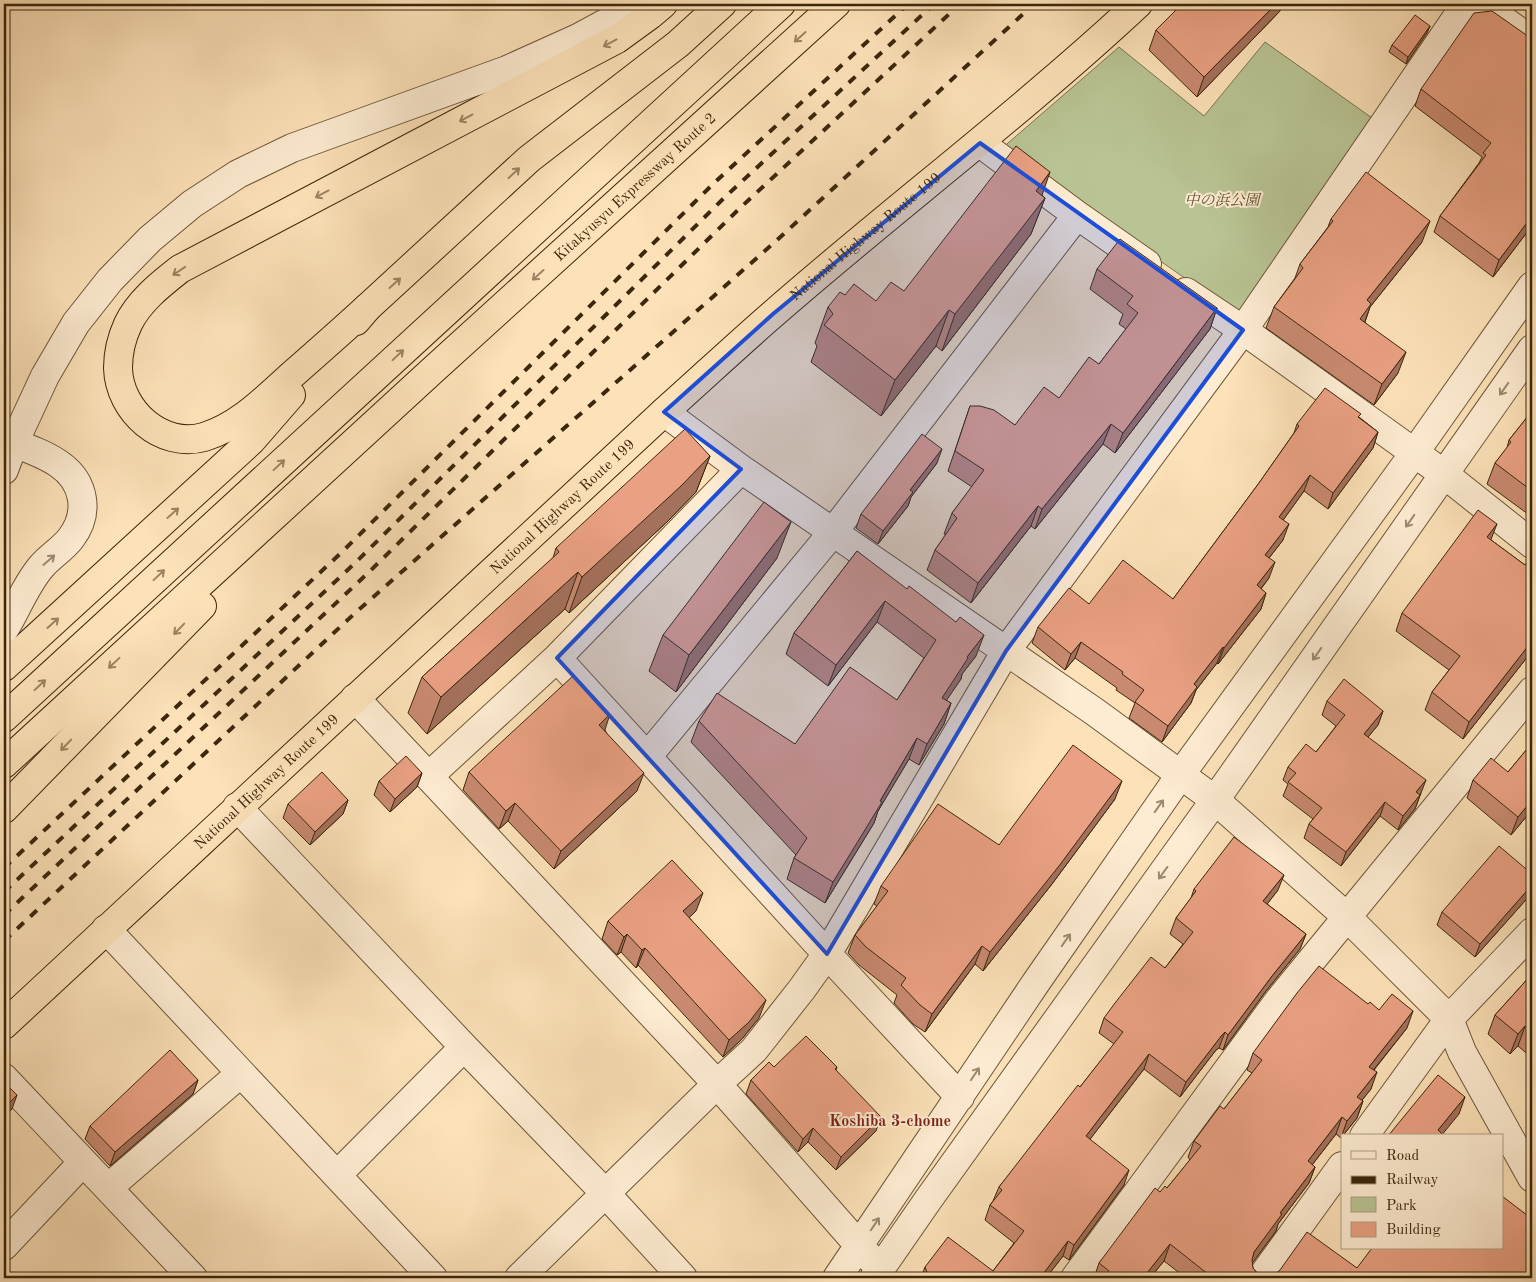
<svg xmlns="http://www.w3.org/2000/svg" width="1536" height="1282" viewBox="0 0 1536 1282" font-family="'Old Standard TT','Noto Serif JP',serif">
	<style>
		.green { fill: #b9c494; stroke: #7a7650 }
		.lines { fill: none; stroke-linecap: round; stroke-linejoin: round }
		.minor-casing { stroke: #6c5637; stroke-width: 30 }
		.highway-casing { stroke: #3b270c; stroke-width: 30 }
		.minor { stroke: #feecd2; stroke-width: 28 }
		.highway { stroke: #fde2b9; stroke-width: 28 }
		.rail { stroke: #3b270c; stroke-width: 4; stroke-dasharray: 9 9; stroke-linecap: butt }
		.wall { fill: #c98a71; stroke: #3b270c }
		.shaded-wall { fill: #a4715c; stroke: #3b270c }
		.building { fill: #eaa183; stroke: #3b270c }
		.oneway { stroke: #9c8462 }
		.oneway2 { stroke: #9c8a6f }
		.marked { fill: #1d4ed8; fill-opacity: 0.2; stroke: #1d4ed8; stroke-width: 4; stroke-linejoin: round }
		.labels { text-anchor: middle; stroke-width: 4; stroke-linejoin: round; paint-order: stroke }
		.street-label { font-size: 15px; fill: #3b270c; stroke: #feecd2 }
		.park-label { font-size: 15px; font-style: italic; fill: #5a4e2e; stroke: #feecd2 }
		.neighbourhood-label { font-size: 16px; font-weight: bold; fill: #7a1f14; stroke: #feecd2 }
	</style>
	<rect width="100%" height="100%" fill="#fde2b9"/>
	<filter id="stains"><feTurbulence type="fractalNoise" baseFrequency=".004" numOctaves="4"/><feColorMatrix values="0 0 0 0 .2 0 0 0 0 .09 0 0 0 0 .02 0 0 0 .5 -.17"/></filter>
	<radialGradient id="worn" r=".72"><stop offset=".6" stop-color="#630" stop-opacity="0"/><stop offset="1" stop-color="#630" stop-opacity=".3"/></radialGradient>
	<path class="green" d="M 1265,42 L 1382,125 L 1241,317 L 1000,150 L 1119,47 L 1204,116 Z"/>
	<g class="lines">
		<g class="minor-casing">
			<path id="minor" d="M 1481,4 L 1532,41
				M 980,143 L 1077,215 L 1147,264
				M 1186,292 L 1243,330 L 1444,474 L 1532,544
				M 664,412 L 741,469 L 1095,712 L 1215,800 L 1347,917 L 1449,1019 L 1462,1052 L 1532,1178
				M 4,470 L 14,443 L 45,376 L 76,323 L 110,280 L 150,239 L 192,204 L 238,174 L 292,148 L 507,70 L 578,38 L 641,4
				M 4,630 C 17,609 25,586 41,567 C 50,556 63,549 71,538 C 90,513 85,482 59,464 C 46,455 30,449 14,443
				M 557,658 L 827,954 L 960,1097
				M 355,698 L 717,1084 L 871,1259
				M 647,757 L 833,532 L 1077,215
				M 429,776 L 557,658 L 741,469
				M 237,807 L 464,1047 L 606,1194 L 683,1278
				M 106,929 L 433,1278
				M 4,1078 L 193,1278
				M 1364,1136 L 1449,1019 L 1532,932
				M 337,1175 L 464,1047
				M 108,1188 L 241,1073
				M 4,1246 L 83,1162
				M 519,1278 L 717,1084 L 754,1050 L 802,989 L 827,954 L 1006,651 L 1243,330 L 1466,4
				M 837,1278 L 1037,981 L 1181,774 L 1415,452 L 1532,286
				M 874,1278 L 928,1200 L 1215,800 L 1532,349
				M 1075,1278 L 1279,1000 L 1532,691
				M 1261,1278 L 1342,1166"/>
		</g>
		<g class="highway-casing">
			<g id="highway">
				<path d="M 367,308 C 343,330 318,352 293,374 C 266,398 240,426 204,437 C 162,449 119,411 118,368 C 118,354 122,337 128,324 C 139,301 161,284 180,269 L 617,39 L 650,15 L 663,4"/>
				<path d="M 356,321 L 367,308 L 529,159 L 678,44 L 722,4"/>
				<path d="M 4,667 L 251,441 L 291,395"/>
				<path d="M 4,718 L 781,4"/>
				<path id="s1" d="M 4,764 L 434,369 L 836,4"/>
				<path d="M 4,809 L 202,606"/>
				<path id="s2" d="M 4,1025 L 664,412 C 700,380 736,346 773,314 C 893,209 1021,113 1138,4"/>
			</g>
		</g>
		<use href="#minor" class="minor"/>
		<use href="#highway" class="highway"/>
		<path class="rail" d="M 4,868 L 342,552 L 713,184 L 908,4
			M 4,892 L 354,564 L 725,197 L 934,4
			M 4,915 L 369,572 L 740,208 L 960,4
			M 4,941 L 354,614 L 776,241 L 1034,4"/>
	</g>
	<path class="wall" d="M 1517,4 L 1532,4 L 1532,15 Z
		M 1280,11 L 1197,97 L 1149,50 L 1156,30 Z
		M 1430,26 L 1427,33 L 1406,64 L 1389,52 L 1392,45 Z
		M 1532,39 L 1532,209 L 1530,212 L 1528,231 L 1493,277 L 1434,232 L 1440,216 L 1479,163 L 1482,157 L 1415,106 L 1421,89 Z
		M 1042,195 L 1045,198 L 1031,234 L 942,351 L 936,346 L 881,416 L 811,362 L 817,346 L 815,343 L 828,307 L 845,295 L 876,301 L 904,291 Z
		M 1331,219 L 1422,242 L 1370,307 L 1365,322 L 1398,373 L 1374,405 L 1266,328 L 1274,307 L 1295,278 L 1300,264 L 1328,227 Z
		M 1097,269 L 1217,308 L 1210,329 L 1115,453 L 1103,444 L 1035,529 L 1031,526 L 971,603 L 927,570 L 935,550 L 946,534 L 944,534 L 952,513 L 972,487 L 948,471 L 970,406 L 1015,425 L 1059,398 L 1099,364 L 1126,329 L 1119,324 L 1123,314 L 1090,289 Z
		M 1532,411 L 1532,517 L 1487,484 L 1495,463 L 1507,448 L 1509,440 Z
		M 1359,417 L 1378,432 L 1373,448 L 1328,509 L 1304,491 L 1283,520 L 1283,540 L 1269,558 L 1269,578 L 1261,589 L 1266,593 L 1261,609 L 1218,664 L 1217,663 L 1196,690 L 1191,703 L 1162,742 L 1129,718 L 1135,703 L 1116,690 L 1117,688 L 1075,658 L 1065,670 L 1032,643 L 1038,627 L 1089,604 L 1173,599 L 1259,483 L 1294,433 L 1297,424 Z
		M 710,456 L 696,492 L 667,522 L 569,613 L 565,609 L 427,734 L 408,713 L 422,677 L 553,558 L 556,548 Z
		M 937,463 L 911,497 L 908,506 L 878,544 L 856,528 L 861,514 Z
		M 1491,540 L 1525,565 L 1532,557 L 1532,651 L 1463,739 L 1425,710 L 1432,692 L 1449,670 L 1396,631 L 1402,613 Z
		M 857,551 L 976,656 L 962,674 L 961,679 L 946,700 L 951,703 L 944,724 L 919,765 L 909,759 L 878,811 L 874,823 L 825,903 L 787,879 L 794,858 L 796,855 L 691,742 L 699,721 L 795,744 L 897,700 L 924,658 L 877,622 L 828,686 L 786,654 L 794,633 Z
		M 777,558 L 676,692 L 649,671 L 663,635 Z
		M 1327,701 L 1383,711 L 1378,725 L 1368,737 L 1421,793 L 1415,809 L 1398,830 L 1380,816 L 1341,866 L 1304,838 L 1309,824 L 1313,819 L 1283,796 L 1288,784 L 1283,780 L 1288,767 L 1316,752 L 1336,726 L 1322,715 Z
		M 605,730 L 637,791 L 554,869 L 508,821 L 499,829 L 463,790 L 469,772 Z
		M 1532,743 L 1532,810 L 1511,835 L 1467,798 L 1473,780 L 1508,772 Z
		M 422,773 L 417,787 L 390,812 L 374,795 L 379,781 Z
		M 1115,799 L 1052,884 L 983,971 L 975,964 L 925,1032 L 913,1024 L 894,1003 L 897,995 L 859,965 L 848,953 L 855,935 L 877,906 L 874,904 L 881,886 L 999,845 Z
		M 348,800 L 343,814 L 310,845 L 283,818 L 288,804 Z
		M 1532,874 L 1532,893 L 1475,957 L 1437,925 L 1442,912 Z
		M 1194,889 L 1278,890 L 1267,904 L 1306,934 L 1300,949 L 1266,991 L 1223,1050 L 1219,1048 L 1216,1050 L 1180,1097 L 1144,1069 L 1090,1139 L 1124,1185 L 1069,1260 L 1063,1256 L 1046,1278 L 921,1278 L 925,1267 L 993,1271 L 1014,1243 L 985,1220 L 990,1205 L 993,1201 L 999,1187 L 1080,1087 L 1114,1044 L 1099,1033 L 1104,1018 L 1165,968 L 1183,944 L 1170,934 L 1176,918 L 1191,898 Z
		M 696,911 L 689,917 L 759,1018 L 742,1039 L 723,1057 L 638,965 L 636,968 L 621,952 L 617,955 L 602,939 L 608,921 Z
		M 1532,974 L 1532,1058 L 1518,1046 L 1510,1054 L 1488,1034 L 1495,1015 Z
		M 1368,1004 L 1379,1010 L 1407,1028 L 1374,1070 L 1371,1089 L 1362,1100 L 1363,1101 L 1357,1118 L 1341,1138 L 1336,1134 L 1312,1165 L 1315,1167 L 1309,1183 L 1278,1224 L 1276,1231 L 1252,1263 L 1253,1268 L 1258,1274 L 1265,1277 L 1357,1268 L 1532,1278 L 1186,1278 L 1164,1261 L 1150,1278 L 1094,1278 L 1099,1263 L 1160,1192 L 1167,1188 L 1190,1160 L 1188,1157 L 1194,1141 L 1224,1109 L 1252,1073 L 1247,1070 L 1253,1053 Z
		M 774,1067 L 837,1067 L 836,1070 L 876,1131 L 836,1170 L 808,1142 L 798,1152 L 746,1094 L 751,1080 Z
		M 198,1080 L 193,1094 L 110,1166 L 85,1139 L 90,1126 Z"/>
	<path class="shaded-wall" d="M 1276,4 L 1283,4 L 1280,11 L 1197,97 L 1204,77 Z
		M 1430,26 L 1427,33 L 1406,64 L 1408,57 Z
		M 1050,172 L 1038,207 L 1045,198 L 1031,234 L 942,351 L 955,314 L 1036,191 Z
		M 1532,200 L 1532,209 L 1520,225 L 1526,209 Z
		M 1532,216 L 1532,219 L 1528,231 L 1493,277 L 1499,260 Z
		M 1430,221 L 1422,242 L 1370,307 L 1364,324 L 1353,339 L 1367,300 Z
		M 1217,308 L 1210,329 L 1115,453 L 1123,433 Z
		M 949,310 L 936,346 L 881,416 L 895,380 Z
		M 1406,352 L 1398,373 L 1374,405 L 1382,384 Z
		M 1111,424 L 1103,444 L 1035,529 L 1042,509 Z
		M 1378,432 L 1373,448 L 1328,509 L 1333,493 Z
		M 942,449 L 937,463 L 911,497 L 908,506 L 878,544 L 883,531 L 910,490 Z
		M 710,456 L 696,492 L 667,522 L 569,613 L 582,577 Z
		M 1310,475 L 1304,491 L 1274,533 L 1279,517 Z
		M 1038,506 L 1031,526 L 971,603 L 978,583 Z
		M 791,522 L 777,558 L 676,692 L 689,655 Z
		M 1289,524 L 1283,540 L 1259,571 L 1265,555 Z
		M 1497,524 L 1490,542 L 1487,537 Z
		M 1275,562 L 1269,578 L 1251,601 L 1257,585 Z
		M 578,572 L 565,609 L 427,734 L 441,697 Z
		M 1266,593 L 1261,609 L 1218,664 L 1224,648 Z
		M 885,601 L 877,622 L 828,686 L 836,665 Z
		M 984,635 L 976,656 L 962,674 L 961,679 L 934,719 L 942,698 L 967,657 Z
		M 1532,641 L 1532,651 L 1463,739 L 1469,722 Z
		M 1081,642 L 1075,658 L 1065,670 L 1071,654 Z
		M 1223,647 L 1217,663 L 1196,690 L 1191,703 L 1162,742 L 1168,726 L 1194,684 Z
		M 951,703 L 944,724 L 919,765 L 927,744 Z
		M 1383,711 L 1378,725 L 1359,748 L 1364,734 Z
		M 610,714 L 604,733 L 599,725 Z
		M 917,738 L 909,759 L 878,811 L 874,823 L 825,903 L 833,882 Z
		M 422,773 L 417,787 L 390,812 L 395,799 Z
		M 644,773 L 637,791 L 554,869 L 561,851 Z
		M 1426,780 L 1421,793 L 1411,806 L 1416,792 Z
		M 1122,781 L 1115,799 L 1052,884 L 983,971 L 990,952 Z
		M 1420,795 L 1415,809 L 1398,830 L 1403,816 Z
		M 348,800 L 343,814 L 310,845 L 315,832 Z
		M 1532,800 L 1532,810 L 1511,835 L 1518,817 Z
		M 1385,802 L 1380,816 L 1341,866 L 1346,852 Z
		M 515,803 L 508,821 L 499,829 L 506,811 Z
		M 1284,875 L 1278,890 L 1258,916 L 1263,901 Z
		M 1532,885 L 1532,893 L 1475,957 L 1480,944 Z
		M 703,893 L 696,911 L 677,929 L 683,911 Z
		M 627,934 L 621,952 L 617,955 L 624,937 Z
		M 1306,934 L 1300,949 L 1266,991 L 1223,1050 L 1228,1035 L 1272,976 Z
		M 982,946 L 975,964 L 925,1032 L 932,1014 Z
		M 645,948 L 638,965 L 636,968 L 642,950 Z
		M 766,1000 L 759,1018 L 742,1039 L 723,1057 L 729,1040 Z
		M 1413,1011 L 1407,1028 L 1363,1083 L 1369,1067 Z
		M 1525,1026 L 1518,1046 L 1510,1054 L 1518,1034 Z
		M 1225,1032 L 1219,1048 L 1216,1050 L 1180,1097 L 1186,1082 L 1222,1035 Z
		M 1149,1054 L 1144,1069 L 1081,1151 L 1086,1136 Z
		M 1377,1072 L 1371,1089 L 1351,1114 L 1357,1097 Z
		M 198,1080 L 193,1094 L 110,1166 L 115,1152 Z
		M 17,1095 L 12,1109 L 4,1117 L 4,1108 Z
		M 1465,1097 L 1459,1114 L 1441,1136 L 1438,1130 Z
		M 1363,1101 L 1357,1118 L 1341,1138 L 1347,1121 Z
		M 881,1117 L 876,1131 L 836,1170 L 841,1157 Z
		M 1342,1117 L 1336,1134 L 1302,1178 L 1308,1161 Z
		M 813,1128 L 808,1142 L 798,1152 L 803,1139 Z
		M 1315,1167 L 1309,1183 L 1278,1224 L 1276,1231 L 1248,1269 L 1254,1252 L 1280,1213 Z
		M 1129,1170 L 1124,1185 L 1069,1260 L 1074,1245 Z
		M 1068,1241 L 1063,1256 L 1046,1278 L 1040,1278 Z
		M 1170,1244 L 1164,1261 L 1150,1278 L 1143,1278 Z"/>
	<path class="building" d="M 1182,4 L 1276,4 L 1204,77 L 1156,30 Z
		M 1492,11 L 1532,39 L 1532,200 L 1526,209 L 1532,213 L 1532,216 L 1499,260 L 1440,216 L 1486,155 L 1483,153 L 1491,143 L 1421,89 L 1474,13 Z
		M 1415,15 L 1430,26 L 1408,57 L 1392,45 Z
		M 1016,146 L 1050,172 L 1036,191 L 1045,198 L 955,314 L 949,310 L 895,380 L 824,325 L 833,314 L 828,307 L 840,292 L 845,295 L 854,284 L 876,301 L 891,282 L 904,291 Z
		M 1366,172 L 1430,221 L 1367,300 L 1371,304 L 1360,319 L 1406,352 L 1382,384 L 1274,307 L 1303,268 L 1300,264 L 1333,221 L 1331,219 Z
		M 1120,239 L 1217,308 L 1123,433 L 1111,424 L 1042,509 L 1038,506 L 978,583 L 935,550 L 957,518 L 952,513 L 984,470 L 955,451 L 970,406 L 980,406 L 994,410 L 1015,425 L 1044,387 L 1059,398 L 1089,357 L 1099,364 L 1138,313 L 1127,304 L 1133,296 L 1097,269 Z
		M 1325,388 L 1361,414 L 1358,417 L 1378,432 L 1333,493 L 1310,475 L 1279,517 L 1289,524 L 1265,555 L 1275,562 L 1257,585 L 1266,593 L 1224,648 L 1223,647 L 1194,684 L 1197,687 L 1168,726 L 1135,702 L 1144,690 L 1122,674 L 1123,672 L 1081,642 L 1071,654 L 1038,627 L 1069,588 L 1089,604 L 1123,560 L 1173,599 L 1259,483 L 1299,426 L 1297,424 Z
		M 1532,411 L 1532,491 L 1495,463 L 1511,442 L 1509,440 Z
		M 685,429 L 710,456 L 681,486 L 582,577 L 578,572 L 441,697 L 422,677 L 559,552 L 556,548 Z
		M 922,434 L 942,449 L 910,490 L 913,492 L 883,531 L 861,514 Z
		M 764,502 L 791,522 L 689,655 L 663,635 Z
		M 1478,510 L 1497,524 L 1487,537 L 1525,565 L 1532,557 L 1532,641 L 1469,722 L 1432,692 L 1460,656 L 1402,613 Z
		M 857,551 L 907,589 L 909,586 L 956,622 L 960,617 L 984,635 L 967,657 L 968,658 L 942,698 L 951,703 L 927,744 L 917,738 L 880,801 L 882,802 L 833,882 L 794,858 L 807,838 L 699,721 L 717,693 L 795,744 L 850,667 L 897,700 L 936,640 L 885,601 L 836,665 L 794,633 Z
		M 574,675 L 610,714 L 599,725 L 644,773 L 561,851 L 515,803 L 506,811 L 469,772 Z
		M 1344,679 L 1383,711 L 1364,734 L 1426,780 L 1416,792 L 1420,795 L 1403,816 L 1385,802 L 1346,852 L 1309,824 L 1322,808 L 1288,782 L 1296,773 L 1288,767 L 1306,744 L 1316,752 L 1345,715 L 1327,701 Z
		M 1532,743 L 1532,800 L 1518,817 L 1473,780 L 1491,758 L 1508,772 Z
		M 1073,745 L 1122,781 L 1059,866 L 990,952 L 982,946 L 932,1014 L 920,1005 L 901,985 L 906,978 L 866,947 L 855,935 L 888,891 L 881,886 L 938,804 L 999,845 Z
		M 406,756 L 422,773 L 395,799 L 379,781 Z
		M 322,772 L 348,800 L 315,832 L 288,804 Z
		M 1234,837 L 1284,875 L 1263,901 L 1306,934 L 1272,976 L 1228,1035 L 1225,1032 L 1222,1035 L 1186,1082 L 1149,1054 L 1086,1136 L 1129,1170 L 1074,1245 L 1068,1241 L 1040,1278 L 929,1278 L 925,1267 L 948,1237 L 993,1271 L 1024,1231 L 990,1205 L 1002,1190 L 999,1187 L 1078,1085 L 1080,1087 L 1123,1032 L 1104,1018 L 1115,1003 L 1151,957 L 1165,968 L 1193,932 L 1176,918 L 1196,891 L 1194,889 Z
		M 1499,846 L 1532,874 L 1532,885 L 1480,944 L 1442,912 Z
		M 672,860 L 703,893 L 683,911 L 766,1000 L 749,1022 L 729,1040 L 645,948 L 642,950 L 627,934 L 624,937 L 608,921 Z
		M 1319,966 L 1368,1004 L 1370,1002 L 1379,1010 L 1392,994 L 1413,1011 L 1369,1067 L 1377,1072 L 1357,1097 L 1363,1101 L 1347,1121 L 1342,1117 L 1308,1161 L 1315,1167 L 1280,1213 L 1282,1214 L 1254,1252 L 1252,1260 L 1253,1268 L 1258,1274 L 1265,1277 L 1274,1275 L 1280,1270 L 1307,1232 L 1357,1268 L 1372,1248 L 1502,1248 L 1502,1196 L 1532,1219 L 1532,1278 L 1213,1278 L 1170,1244 L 1143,1278 L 1103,1278 L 1109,1271 L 1099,1263 L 1155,1188 L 1160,1192 L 1165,1186 L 1167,1188 L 1201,1146 L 1194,1141 L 1220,1106 L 1224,1109 L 1262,1060 L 1253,1053 L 1297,993 Z
		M 1532,974 L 1532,1032 L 1525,1026 L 1518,1034 L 1495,1015 Z
		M 806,1036 L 837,1067 L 835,1069 L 881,1117 L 841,1157 L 813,1128 L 803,1139 L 751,1080 L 769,1062 L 774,1067 Z
		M 170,1050 L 198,1080 L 115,1152 L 90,1126 Z
		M 1438,1075 L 1465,1097 L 1438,1130 L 1444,1136 L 1388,1136 Z
		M 4,1082 L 17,1095 L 4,1108 Z"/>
	<defs><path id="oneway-shaft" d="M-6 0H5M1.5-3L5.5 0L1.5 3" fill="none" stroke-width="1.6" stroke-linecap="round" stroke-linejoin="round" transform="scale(1.25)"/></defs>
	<g class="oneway">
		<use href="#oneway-shaft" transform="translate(800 37) rotate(138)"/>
		<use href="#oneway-shaft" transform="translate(610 43) rotate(152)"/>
		<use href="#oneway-shaft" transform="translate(466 118) rotate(152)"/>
		<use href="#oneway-shaft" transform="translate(514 173) rotate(-43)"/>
		<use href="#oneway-shaft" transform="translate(322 194) rotate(152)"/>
		<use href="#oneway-shaft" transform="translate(179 271) rotate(146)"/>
		<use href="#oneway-shaft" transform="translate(538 275) rotate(138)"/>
		<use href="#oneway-shaft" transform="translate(395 283) rotate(-42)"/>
		<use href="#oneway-shaft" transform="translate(398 355) rotate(-43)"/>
		<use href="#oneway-shaft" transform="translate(279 465) rotate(-43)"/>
		<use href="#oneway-shaft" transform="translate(173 513) rotate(-42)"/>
		<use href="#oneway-shaft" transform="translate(159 575) rotate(-43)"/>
		<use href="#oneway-shaft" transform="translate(53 623) rotate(-42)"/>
		<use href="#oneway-shaft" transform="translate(179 629) rotate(134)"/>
		<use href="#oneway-shaft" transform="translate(114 663) rotate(137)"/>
		<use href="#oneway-shaft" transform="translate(40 685) rotate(-43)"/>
		<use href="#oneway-shaft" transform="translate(66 745) rotate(134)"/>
	</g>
	<g class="oneway2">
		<use href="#oneway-shaft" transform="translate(1504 389) rotate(125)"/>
		<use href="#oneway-shaft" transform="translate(1410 521) rotate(125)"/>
		<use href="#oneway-shaft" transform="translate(49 560) rotate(-41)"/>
		<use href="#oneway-shaft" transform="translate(1317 654) rotate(125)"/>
		<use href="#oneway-shaft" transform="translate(1159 806) rotate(-55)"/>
		<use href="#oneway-shaft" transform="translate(1163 873) rotate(126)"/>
		<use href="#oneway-shaft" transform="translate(1066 940) rotate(-55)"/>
		<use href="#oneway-shaft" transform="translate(975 1074) rotate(-56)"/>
		<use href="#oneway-shaft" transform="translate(875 1224) rotate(-56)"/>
	</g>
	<path class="marked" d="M 980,143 L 1243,330 L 1006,651 L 827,954 L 557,658 L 741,469 L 664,412 L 773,314 Z"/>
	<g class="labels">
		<g class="street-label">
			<text dy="5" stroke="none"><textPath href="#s1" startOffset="855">Kitakyusyu Expressway Route 2</textPath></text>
			<text dy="5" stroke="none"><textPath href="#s2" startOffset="1168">National Highway Route 199</textPath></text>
			<text dy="5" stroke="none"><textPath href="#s2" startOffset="762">National Highway Route 199</textPath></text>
			<text dy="5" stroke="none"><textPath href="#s2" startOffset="358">National Highway Route 199</textPath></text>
		</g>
		<g class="park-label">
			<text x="1222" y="205">中の浜公園</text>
		</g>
		<g class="neighbourhood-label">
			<text x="890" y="1126">Koshiba 3-chome</text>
		</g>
	</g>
	<rect width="1536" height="1282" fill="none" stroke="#fde2b9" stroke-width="20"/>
	<rect x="5" y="5" width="1526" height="1272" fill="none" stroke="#3b270c" stroke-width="2.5"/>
	<rect x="10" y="10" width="1516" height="1262" fill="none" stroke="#3b270c"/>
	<rect x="1341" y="1134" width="162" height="115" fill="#feecd2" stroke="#b09d83"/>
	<rect x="1351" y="1151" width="25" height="8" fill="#feecd2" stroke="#b09d83"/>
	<text x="1386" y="1160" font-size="15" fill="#3b270c">Road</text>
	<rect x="1351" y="1176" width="25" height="8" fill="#3b270c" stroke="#b09d83"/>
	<text x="1386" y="1184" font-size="15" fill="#3b270c">Railway</text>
	<rect x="1351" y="1197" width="25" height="15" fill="#b9c494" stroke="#b09d83"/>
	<text x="1386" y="1210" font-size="15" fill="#3b270c">Park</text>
	<rect x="1351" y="1222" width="25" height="15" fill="#eaa183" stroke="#b09d83"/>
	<text x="1386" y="1234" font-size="15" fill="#3b270c">Building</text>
	<rect width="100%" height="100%" filter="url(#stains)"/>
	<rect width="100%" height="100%" fill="url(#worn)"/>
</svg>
